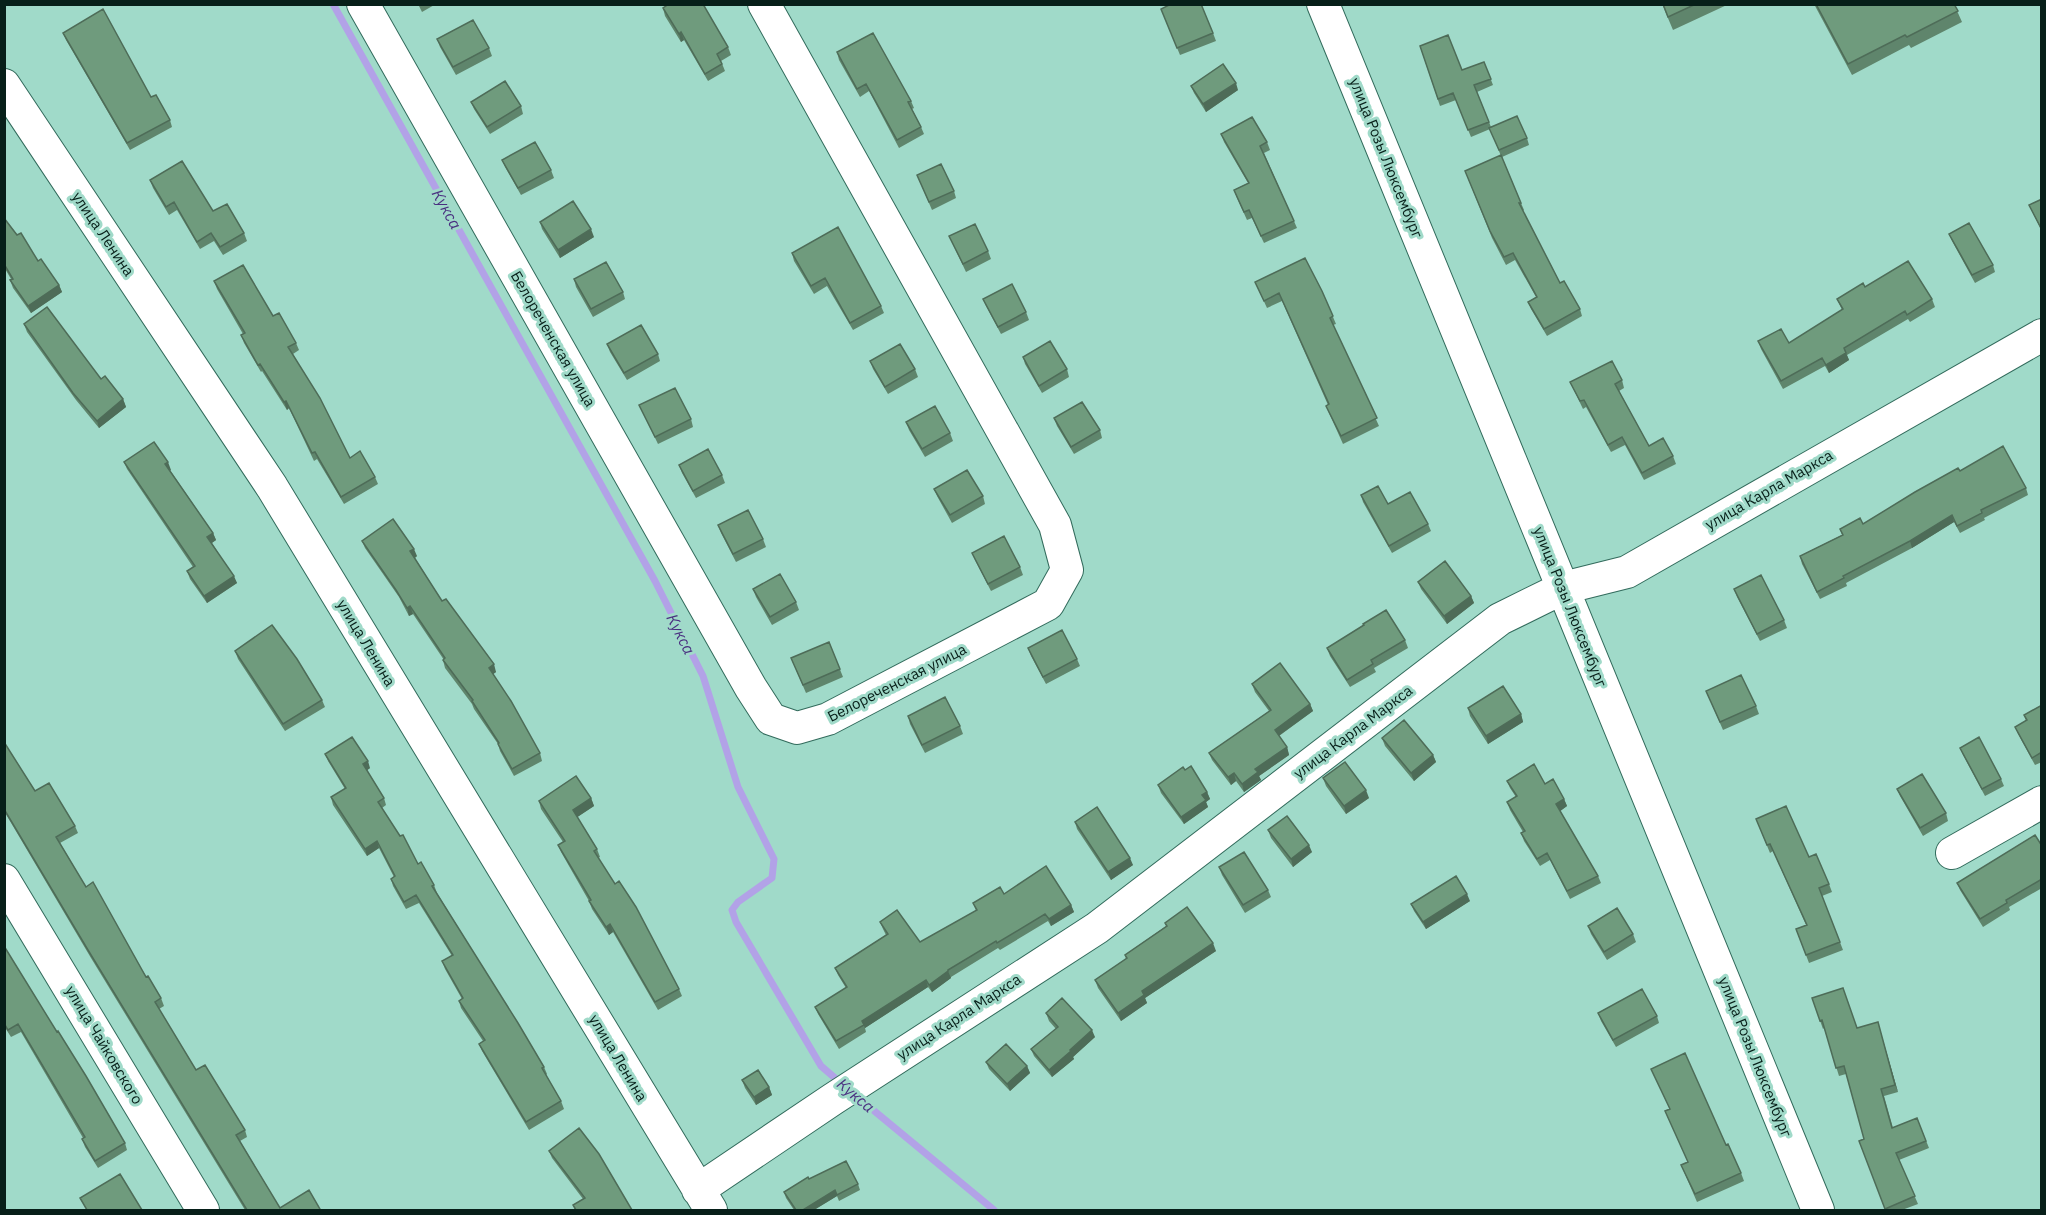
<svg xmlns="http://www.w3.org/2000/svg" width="2046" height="1215" viewBox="0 0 2046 1215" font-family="'IBM Plex Sans',sans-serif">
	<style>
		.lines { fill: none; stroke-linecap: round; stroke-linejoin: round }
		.stream { stroke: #b2a2e7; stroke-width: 7 }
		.minor-casing { stroke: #326b5c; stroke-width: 34 }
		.minor { stroke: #fff; stroke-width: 32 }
		.wall { fill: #5f856c }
		.shaded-wall { fill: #4e6c58 }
		.building { fill: #6f9b7d; stroke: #4e6c58; stroke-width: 1.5 }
		.labels { text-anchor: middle; stroke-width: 6; stroke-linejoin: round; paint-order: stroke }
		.street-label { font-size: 15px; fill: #071f19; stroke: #a0dac9 }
		.water-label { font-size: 16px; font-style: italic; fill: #4a3080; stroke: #a0dac9 }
	</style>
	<rect width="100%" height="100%" fill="#a0dac9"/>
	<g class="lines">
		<path class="stream" d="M 333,4 L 655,581 L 703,676 L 738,787 L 774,859 L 772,878 L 738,902 L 732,910 L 736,922 L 821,1066 L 842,1084
			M 855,1095 L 994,1210"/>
		<g class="minor-casing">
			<path id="minor" d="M 363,4 L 751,688 L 771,719 L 797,728 L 828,719 L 1048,604 L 1067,570 L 1055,525 L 764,4
				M 1323,4 L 1818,1210
				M 4,85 L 272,487 L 711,1210
				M 1952,853 L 2042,802
				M 4,880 L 203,1210
				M 698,1190 L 833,1099 L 1097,928 L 1500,619 L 1563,588 L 1627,572 L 2042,335"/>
		</g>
		<use href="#minor" class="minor"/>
	</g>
	<path class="wall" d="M 418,4 L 436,4 L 422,12 Z
		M 1662,4 L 1729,4 L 1673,30 Z
		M 1814,4 L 1954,4 L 1962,22 L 1911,48 L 1909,45 L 1852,75 Z
		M 663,8 L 728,47 L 731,55 L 721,61 L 725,71 L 708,81 L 684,40 L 681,42 L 665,16 Z
		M 1164,16 L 1213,33 L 1216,41 L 1180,55 Z
		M 63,33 L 151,97 L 170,120 L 172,127 L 130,150 L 66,40 Z
		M 437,39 L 489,48 L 492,56 L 456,75 L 440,47 Z
		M 1420,46 L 1462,70 L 1484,62 L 1493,85 L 1477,92 L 1491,127 L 1527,138 L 1529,145 L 1502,157 L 1521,203 L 1524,210 L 1523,211 L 1560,283 L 1580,309 L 1582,316 L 1547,336 L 1531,309 L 1528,302 L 1536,297 L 1515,260 L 1506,265 L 1492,238 L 1465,171 L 1501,156 L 1490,129 L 1471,137 L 1456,100 L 1440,106 Z
		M 837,52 L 911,101 L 914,108 L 912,109 L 921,127 L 924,134 L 899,148 L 869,91 L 860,97 L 839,60 Z
		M 1191,86 L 1238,90 L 1206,112 L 1194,93 Z
		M 471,102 L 521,106 L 523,114 L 490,134 L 474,109 Z
		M 1221,134 L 1267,142 L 1270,150 L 1264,153 L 1297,228 L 1264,243 L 1252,218 L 1247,220 L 1237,198 L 1234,190 L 1248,183 L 1224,142 Z
		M 502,160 L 551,170 L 554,178 L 521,195 L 505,167 Z
		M 917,175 L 954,191 L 956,198 L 932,210 Z
		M 150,180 L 213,211 L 244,233 L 247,241 L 223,255 L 214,241 L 200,249 L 177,210 L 169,215 L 153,188 Z
		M 2042,199 L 2042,232 L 2029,205 Z
		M 4,218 L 38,261 L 59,285 L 62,292 L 31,313 L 13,288 L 10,280 L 11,279 L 4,267 Z
		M 540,222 L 594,237 L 560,258 L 542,229 Z
		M 1949,234 L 1993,265 L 1995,272 L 1975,283 L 1952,241 Z
		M 949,236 L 988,251 L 991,259 L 966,272 Z
		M 792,253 L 881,306 L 884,313 L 853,330 L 827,286 L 814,294 L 794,261 Z
		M 574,279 L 623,292 L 625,299 L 593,317 L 576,287 Z
		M 214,281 L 273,316 L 296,343 L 299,350 L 293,354 L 350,458 L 375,477 L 378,484 L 344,504 L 317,459 L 314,461 L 289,408 L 287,410 L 262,371 L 261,372 L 244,343 L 241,335 L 243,334 L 217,289 Z
		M 1255,282 L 1322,291 L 1336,324 L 1333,325 L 1379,426 L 1343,444 L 1329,413 L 1326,406 L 1328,405 L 1282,301 L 1267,308 Z
		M 1865,287 L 1932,299 L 1935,307 L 1910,322 L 1908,319 L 1847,355 L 1849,360 L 1829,373 L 1825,366 L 1783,389 L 1761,349 L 1758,341 L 1789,343 L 1842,310 L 1837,299 Z
		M 983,299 L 1026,312 L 1029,320 L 1001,334 L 986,306 Z
		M 24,324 L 101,379 L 123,399 L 126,407 L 99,428 L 76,400 L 27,332 Z
		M 607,344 L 658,354 L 660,361 L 627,380 L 610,352 Z
		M 1023,357 L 1067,369 L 1069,377 L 1042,393 L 1025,364 Z
		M 870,361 L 915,369 L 918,377 L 888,394 L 873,369 Z
		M 1622,380 L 1624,388 L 1619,391 L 1649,446 L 1673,456 L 1676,464 L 1644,480 L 1625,445 L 1611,452 L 1586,407 L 1583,409 L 1570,382 Z
		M 639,405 L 691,419 L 693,427 L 658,444 Z
		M 1054,418 L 1100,430 L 1102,438 L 1074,454 L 1057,426 Z
		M 906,422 L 950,433 L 953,441 L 925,457 L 909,430 Z
		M 124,462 L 171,470 L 170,470 L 213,533 L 216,540 L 212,543 L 237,583 L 207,603 L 190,579 L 187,571 L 193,567 L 127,469 Z
		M 679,465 L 722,475 L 725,483 L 696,498 L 682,473 Z
		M 1960,471 L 2026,488 L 2028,495 L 1984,518 L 1985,520 L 1960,533 L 1954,522 L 1912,548 L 1846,583 L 1847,586 L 1820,599 L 1802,564 L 1800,556 L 1842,535 L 1840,529 L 1863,524 Z
		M 934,489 L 983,496 L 985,504 L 952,523 L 937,496 Z
		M 1361,495 L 1388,504 L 1428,524 L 1431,531 L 1392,553 L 1363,502 Z
		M 718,525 L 763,539 L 766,547 L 736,562 L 721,533 Z
		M 362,541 L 417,556 L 415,558 L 442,601 L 496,672 L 493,674 L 540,753 L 542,761 L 514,776 L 500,751 L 498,744 L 474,709 L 472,704 L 445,668 L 443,660 L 444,660 L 413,614 L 409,616 L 399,597 L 365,548 Z
		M 972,553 L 1020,567 L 1023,575 L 991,591 L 975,560 Z
		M 1418,582 L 1471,596 L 1474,603 L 1447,624 L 1421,589 Z
		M 753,589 L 796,602 L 799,610 L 772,625 L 756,597 Z
		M 1734,589 L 1784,620 L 1787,628 L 1760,641 L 1737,597 Z
		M 1363,626 L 1405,640 L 1408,648 L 1374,668 L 1376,672 L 1350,687 L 1330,656 L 1327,648 Z
		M 829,642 L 843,677 L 806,693 L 794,665 Z
		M 1028,648 L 1077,659 L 1080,666 L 1046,684 L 1031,656 Z
		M 235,651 L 322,700 L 325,707 L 285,731 L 238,659 Z
		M 1252,684 L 1310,704 L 1313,711 L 1279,736 L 1287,747 L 1289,755 L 1259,776 L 1261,780 L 1244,792 L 1236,781 L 1231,785 L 1212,760 L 1209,753 L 1269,711 L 1255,692 Z
		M 1706,691 L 1756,706 L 1759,714 L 1723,730 Z
		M 2042,705 L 2042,762 L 2035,765 L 2018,734 L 2015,727 L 2026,721 L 2024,715 Z
		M 1468,708 L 1521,714 L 1523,722 L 1488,744 L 1470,716 Z
		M 908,716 L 960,726 L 963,734 L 925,753 L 910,724 Z
		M 1382,738 L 1433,755 L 1436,762 L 1414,781 L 1385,746 Z
		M 4,742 L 35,791 L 75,826 L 78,833 L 60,843 L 86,887 L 161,998 L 164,1006 L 159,1009 L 196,1070 L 245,1130 L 247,1137 L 240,1141 L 280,1208 L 320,1209 L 321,1210 L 245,1210 L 91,958 L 4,811 Z
		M 1960,748 L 2001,779 L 2004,786 L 1985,796 L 1963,755 Z
		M 325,754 L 370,768 L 367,770 L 384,798 L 386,805 L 382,808 L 418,864 L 434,885 L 437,893 L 544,1067 L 547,1074 L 546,1075 L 561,1101 L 564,1109 L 529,1130 L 482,1051 L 479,1044 L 483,1041 L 461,1008 L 459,1001 L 462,999 L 445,969 L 442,961 L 452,956 L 419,903 L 406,909 L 393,886 L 391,879 L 394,877 L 379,848 L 367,856 L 333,805 L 331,797 L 345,789 L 328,761 Z
		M 1185,770 L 1207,792 L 1210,799 L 1206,802 L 1208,807 L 1184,824 L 1161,793 L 1158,785 Z
		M 1323,778 L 1369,798 L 1346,814 L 1326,786 Z
		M 1507,781 L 1545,784 L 1564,799 L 1567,806 L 1560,811 L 1598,876 L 1601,883 L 1570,899 L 1550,860 L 1540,866 L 1524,841 L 1521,833 L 1523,832 L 1510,810 L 1507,802 L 1516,797 L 1510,788 Z
		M 1897,789 L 1946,813 L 1948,821 L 1923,836 L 1900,796 Z
		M 591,798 L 594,806 L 577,817 L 597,849 L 600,857 L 598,858 L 679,989 L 682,996 L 658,1010 L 613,932 L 609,935 L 592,909 L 589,901 L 561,852 L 558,845 L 563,842 L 541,809 L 539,801 Z
		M 1756,819 L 1809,857 L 1829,884 L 1832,892 L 1822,896 L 1843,950 L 1809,963 L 1796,929 L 1806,925 L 1773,851 L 1770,853 Z
		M 1075,822 L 1133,865 L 1111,880 L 1077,829 Z
		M 1268,830 L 1312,852 L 1293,867 L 1271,838 Z
		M 2042,846 L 2042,888 L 2009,907 L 2010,910 L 1983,927 L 1960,890 L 1957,883 Z
		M 1219,867 L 1268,890 L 1271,897 L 1245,913 L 1222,875 Z
		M 1004,894 L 1071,905 L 1074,912 L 1051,926 L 1048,921 L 1000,950 L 998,948 L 951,977 L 951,978 L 932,992 L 928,987 L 865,1028 L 866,1032 L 839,1049 L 818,1014 L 815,1007 L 846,988 L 838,975 L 835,968 L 886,935 L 883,929 L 880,922 L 920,942 L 976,911 L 973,903 Z
		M 1470,901 L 1426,929 L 1414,911 L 1411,904 Z
		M 1165,923 L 1216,951 L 1145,998 L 1147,1003 L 1121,1021 L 1098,988 L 1095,980 L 1126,959 L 1125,955 L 1166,926 Z
		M 1588,926 L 1633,934 L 1636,942 L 1607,960 L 1591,934 Z
		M 4,946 L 125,1143 L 127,1150 L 98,1168 L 85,1147 L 82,1139 L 83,1138 L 21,1032 L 11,1037 L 4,1026 Z
		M 1812,998 L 1857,1028 L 1880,1030 L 1898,1092 L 1884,1096 L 1893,1128 L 1917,1118 L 1929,1148 L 1899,1160 L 1918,1204 L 1902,1210 L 1886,1210 L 1859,1141 L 1864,1139 L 1846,1074 L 1839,1076 L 1824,1028 L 1823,1029 Z
		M 1046,1013 L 1095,1037 L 1073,1057 L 1074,1059 L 1052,1077 L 1034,1056 L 1031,1049 L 1056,1029 L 1049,1021 Z
		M 1598,1013 L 1657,1016 L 1659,1023 L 1616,1047 L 1601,1021 Z
		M 986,1062 L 1027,1066 L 1030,1073 L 1010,1091 L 989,1069 Z
		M 1651,1069 L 1726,1145 L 1741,1173 L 1744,1181 L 1697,1202 L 1681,1165 L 1688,1162 L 1665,1111 L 1670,1109 Z
		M 742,1080 L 769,1087 L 772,1095 L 756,1105 L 745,1088 Z
		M 549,1151 L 632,1210 L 575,1210 L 573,1205 L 583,1199 L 552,1158 Z
		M 809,1179 L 858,1184 L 860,1190 L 839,1201 L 837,1196 L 814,1210 L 794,1210 L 786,1198 L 784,1192 Z"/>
	<path class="shaded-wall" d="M 681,32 L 684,40 L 681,42 L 679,34 Z
		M 1236,83 L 1238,90 L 1206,112 L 1203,104 Z
		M 591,229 L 594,237 L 560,258 L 558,250 Z
		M 59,285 L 62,292 L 31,313 L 28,306 Z
		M 1846,353 L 1849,360 L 1829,373 L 1826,365 Z
		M 123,399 L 126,407 L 99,428 L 97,421 Z
		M 286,401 L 289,408 L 287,410 L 284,402 Z
		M 168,462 L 171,470 L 168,472 L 165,464 Z
		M 1952,515 L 1954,522 L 1912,548 L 1910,541 Z
		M 213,533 L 216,540 L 210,544 L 207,537 Z
		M 414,549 L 417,556 L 413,559 L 410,551 Z
		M 234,576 L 237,583 L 207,603 L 204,596 Z
		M 1471,596 L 1474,603 L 1447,624 L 1444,616 Z
		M 410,606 L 413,614 L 409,616 L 407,608 Z
		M 494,664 L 496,672 L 492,675 L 489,668 Z
		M 1310,704 L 1313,711 L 1277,737 L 1275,730 Z
		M 1521,714 L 1523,722 L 1488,744 L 1486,736 Z
		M 1287,747 L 1289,755 L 1259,776 L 1261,780 L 1244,792 L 1242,784 L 1255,769 Z
		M 1433,755 L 1436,762 L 1414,781 L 1411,773 Z
		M 368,761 L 370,768 L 366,771 L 363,764 Z
		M 1234,773 L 1236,781 L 1231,785 L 1228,777 Z
		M 1366,790 L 1369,798 L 1346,814 L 1344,806 Z
		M 1207,792 L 1210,799 L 1206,802 L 1208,807 L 1184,824 L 1181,817 L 1202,795 Z
		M 591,798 L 594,806 L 576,818 L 573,810 Z
		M 1564,799 L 1567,806 L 1559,812 L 1556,804 Z
		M 377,841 L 379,848 L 367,856 L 365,849 Z
		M 1309,845 L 1312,852 L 1293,867 L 1291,859 Z
		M 1130,858 L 1133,865 L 1111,880 L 1108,872 Z
		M 1467,894 L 1470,901 L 1426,929 L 1423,922 Z
		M 1071,905 L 1074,912 L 1051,926 L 1049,919 Z
		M 610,924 L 613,932 L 609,935 L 606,927 Z
		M 1213,943 L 1216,951 L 1145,998 L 1147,1003 L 1121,1021 L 1118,1013 L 1142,991 Z
		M 948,971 L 951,978 L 932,992 L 929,985 Z
		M 926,980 L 928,987 L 865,1028 L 862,1021 Z
		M 1878,1022 L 1880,1030 L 1898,1092 L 1895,1085 Z
		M 1092,1030 L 1095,1037 L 1073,1057 L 1074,1059 L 1052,1077 L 1049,1070 Z
		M 1027,1066 L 1030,1073 L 1010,1091 L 1007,1084 Z
		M 769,1087 L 772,1095 L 756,1105 L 754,1097 Z
		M 835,1190 L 837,1196 L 814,1210 L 803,1210 Z"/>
	<path class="building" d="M 669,4 L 703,4 L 728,47 L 717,54 L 722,64 L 705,74 L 681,32 L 679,34 L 663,8 Z
		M 1171,4 L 1201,4 L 1213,33 L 1177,48 L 1161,9 Z
		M 1663,4 L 1696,4 L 1668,17 Z
		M 1816,4 L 1954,4 L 1958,11 L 1907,37 L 1905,35 L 1848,64 Z
		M 103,9 L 151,97 L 156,95 L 170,120 L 127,143 L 63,33 Z
		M 473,20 L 489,48 L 453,67 L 437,39 Z
		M 873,33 L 911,101 L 908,102 L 921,127 L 897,140 L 866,84 L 857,89 L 837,52 Z
		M 1448,35 L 1462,70 L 1484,62 L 1491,79 L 1474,85 L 1489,122 L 1468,130 L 1453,93 L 1438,99 L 1420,46 Z
		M 1223,64 L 1236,83 L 1203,104 L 1191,86 Z
		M 505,81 L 521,106 L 487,127 L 471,102 Z
		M 1517,116 L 1527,138 L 1499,150 L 1489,128 Z
		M 1252,117 L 1267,142 L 1260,146 L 1294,221 L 1261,236 L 1249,210 L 1244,212 L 1234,190 L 1249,183 L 1221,134 Z
		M 535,142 L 551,170 L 518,188 L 502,160 Z
		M 1501,155 L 1521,203 L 1519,203 L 1560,283 L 1564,281 L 1580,309 L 1544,329 L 1528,302 L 1537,297 L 1513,253 L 1504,257 L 1490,231 L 1465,171 Z
		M 182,161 L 213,211 L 227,204 L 244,233 L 220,247 L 211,233 L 197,242 L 174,202 L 166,207 L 150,180 Z
		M 941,164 L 954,191 L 929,202 L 917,175 Z
		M 2042,199 L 2042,230 L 2029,205 Z
		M 573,201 L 591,229 L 558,250 L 540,222 Z
		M 4,218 L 17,235 L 21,233 L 38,261 L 41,259 L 59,285 L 28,306 L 10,280 L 13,279 L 4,264 Z
		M 1969,223 L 1993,265 L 1972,275 L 1949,234 Z
		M 975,224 L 988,251 L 963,264 L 949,236 Z
		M 838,227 L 881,306 L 850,323 L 825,278 L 811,286 L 792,253 Z
		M 1305,258 L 1322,291 L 1333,316 L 1330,318 L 1377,418 L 1341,436 L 1326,406 L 1329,404 L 1279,293 L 1264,301 L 1255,282 Z
		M 1908,261 L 1932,299 L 1907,315 L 1905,311 L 1844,348 L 1846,353 L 1826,365 L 1822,358 L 1781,381 L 1758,341 L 1781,329 L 1789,343 L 1843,309 L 1837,299 L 1863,283 L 1865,287 Z
		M 606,262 L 623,292 L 591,309 L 574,279 Z
		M 243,265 L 273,316 L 279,313 L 296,343 L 288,347 L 320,398 L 350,458 L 360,451 L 375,477 L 341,497 L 315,452 L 312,453 L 286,401 L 284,402 L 260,364 L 258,365 L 241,335 L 245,333 L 214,281 Z
		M 1012,284 L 1026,312 L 998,327 L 983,299 Z
		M 47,307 L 101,379 L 105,376 L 123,399 L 97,421 L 73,393 L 24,324 Z
		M 641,325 L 658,354 L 624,373 L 607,344 Z
		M 1050,341 L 1067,369 L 1039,386 L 1023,357 Z
		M 900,344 L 915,369 L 885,387 L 870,361 Z
		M 1612,361 L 1622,380 L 1615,384 L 1649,446 L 1663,438 L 1673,456 L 1642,473 L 1622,437 L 1608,445 L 1584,400 L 1580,401 L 1570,382 Z
		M 675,388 L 691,419 L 655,437 L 639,405 Z
		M 1082,402 L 1100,430 L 1071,447 L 1054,418 Z
		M 935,406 L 950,433 L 922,449 L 906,422 Z
		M 154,442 L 168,462 L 165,464 L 213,533 L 207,537 L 234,576 L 204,596 L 187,571 L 195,566 L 124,462 Z
		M 2003,446 L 2026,488 L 1981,510 L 1982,513 L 1957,526 L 1952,515 L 1910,541 L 1843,576 L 1844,578 L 1817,592 L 1800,556 L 1843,535 L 1840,529 L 1860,518 L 1863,524 L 1915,492 L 1958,468 L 1960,471 Z
		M 708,449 L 722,475 L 693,491 L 679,465 Z
		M 967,470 L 983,496 L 950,515 L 934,489 Z
		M 1378,486 L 1388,504 L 1410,492 L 1428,524 L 1389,546 L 1361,495 Z
		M 748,510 L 763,539 L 733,554 L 718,525 Z
		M 393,519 L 414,549 L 410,551 L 442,601 L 446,599 L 494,664 L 489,668 L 511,701 L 540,753 L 512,769 L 498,744 L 499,743 L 472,701 L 473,700 L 443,660 L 445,658 L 410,606 L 407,608 L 396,590 L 362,541 Z
		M 1004,536 L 1020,567 L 988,584 L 972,553 Z
		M 1445,561 L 1471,596 L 1444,616 L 1418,582 Z
		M 780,574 L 796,602 L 770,617 L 753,589 Z
		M 1761,575 L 1784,620 L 1757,634 L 1734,589 Z
		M 1386,610 L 1405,640 L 1371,660 L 1373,664 L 1347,680 L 1327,648 L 1364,625 L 1363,624 Z
		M 272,625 L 297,659 L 322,700 L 283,724 L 235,651 Z
		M 1062,630 L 1077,659 L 1043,677 L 1028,648 Z
		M 829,642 L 840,669 L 803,685 L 791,658 Z
		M 1280,663 L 1310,704 L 1275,730 L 1287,747 L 1255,769 L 1258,772 L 1242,784 L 1234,773 L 1228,777 L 1209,753 L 1271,710 L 1252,684 Z
		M 1741,675 L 1756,706 L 1720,722 L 1706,691 Z
		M 1503,686 L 1521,714 L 1486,736 L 1468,708 Z
		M 945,697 L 960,726 L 922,745 L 908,716 Z
		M 2042,705 L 2042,752 L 2032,758 L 2015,727 L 2027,720 L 2024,715 Z
		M 1404,720 L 1433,755 L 1411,773 L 1382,738 Z
		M 352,737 L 368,761 L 363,764 L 384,798 L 378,802 L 400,836 L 403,835 L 418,864 L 421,862 L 434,885 L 432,886 L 518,1023 L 544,1067 L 542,1068 L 561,1101 L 526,1122 L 479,1044 L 485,1040 L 459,1001 L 463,998 L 442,961 L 453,955 L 416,895 L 404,902 L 391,879 L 395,876 L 377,841 L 365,849 L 331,797 L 346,788 L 325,754 Z
		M 1979,737 L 2001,779 L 1982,789 L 1960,748 Z
		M 4,742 L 35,791 L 49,783 L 75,826 L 56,837 L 86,887 L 93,882 L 146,977 L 148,976 L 161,998 L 155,1002 L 196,1070 L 205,1065 L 245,1130 L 236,1135 L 280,1208 L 309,1190 L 320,1209 L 317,1210 L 247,1210 L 88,950 L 4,809 Z
		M 1345,762 L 1366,790 L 1344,806 L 1323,778 Z
		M 1534,764 L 1545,784 L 1553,779 L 1564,799 L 1556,804 L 1598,876 L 1567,891 L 1547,853 L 1537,859 L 1521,833 L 1525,831 L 1507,802 L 1517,796 L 1507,781 Z
		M 1191,766 L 1207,792 L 1202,795 L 1206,800 L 1181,817 L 1158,785 L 1183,767 L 1185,770 Z
		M 1922,774 L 1946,813 L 1920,828 L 1897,789 Z
		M 576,776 L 591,798 L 573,810 L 597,849 L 594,851 L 615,884 L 619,881 L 636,907 L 679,989 L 655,1002 L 610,924 L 606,927 L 589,901 L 591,900 L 558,845 L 565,841 L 539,801 Z
		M 1786,806 L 1809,857 L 1816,854 L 1829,884 L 1819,888 L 1840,942 L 1806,955 L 1796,929 L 1807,925 L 1770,844 L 1767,845 L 1756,819 Z
		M 1097,807 L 1130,858 L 1108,872 L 1075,822 Z
		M 1287,816 L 1309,845 L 1291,859 L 1268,830 Z
		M 2035,835 L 2042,846 L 2042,879 L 2006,900 L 2007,903 L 1980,919 L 1957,883 Z
		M 1244,852 L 1268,890 L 1243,905 L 1219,867 Z
		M 1046,866 L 1071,905 L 1049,919 L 1045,914 L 997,943 L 996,941 L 948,970 L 948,971 L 929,985 L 926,980 L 862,1021 L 864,1025 L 836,1041 L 815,1007 L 847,987 L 835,968 L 888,934 L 880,922 L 897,910 L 920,942 L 977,910 L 973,903 L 1000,887 L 1004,894 Z
		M 1456,876 L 1467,894 L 1423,922 L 1411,904 Z
		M 1187,907 L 1213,943 L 1142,991 L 1144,995 L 1118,1013 L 1095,980 L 1127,958 L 1125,955 L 1167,926 L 1165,923 Z
		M 1617,908 L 1633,934 L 1604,952 L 1588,926 Z
		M 4,946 L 57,1032 L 58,1031 L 86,1076 L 125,1143 L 95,1161 L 82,1139 L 85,1137 L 18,1024 L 8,1030 L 4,1023 Z
		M 1843,988 L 1857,1028 L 1878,1022 L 1895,1085 L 1881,1089 L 1892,1128 L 1917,1118 L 1926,1141 L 1896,1153 L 1915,1196 L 1885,1209 L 1859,1141 L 1864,1139 L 1844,1066 L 1836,1068 L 1822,1020 L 1820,1021 L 1812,998 Z
		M 1642,989 L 1657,1016 L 1613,1040 L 1598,1013 Z
		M 1062,998 L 1092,1030 L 1070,1050 L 1071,1051 L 1049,1070 L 1031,1049 L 1058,1027 L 1046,1013 Z
		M 1006,1044 L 1027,1066 L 1007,1084 L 986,1062 Z
		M 1685,1053 L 1726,1145 L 1728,1144 L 1741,1173 L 1695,1194 L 1681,1165 L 1688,1162 L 1665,1111 L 1670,1109 L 1651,1069 Z
		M 758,1070 L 769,1087 L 754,1097 L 742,1080 Z
		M 579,1128 L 599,1154 L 632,1210 L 576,1210 L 573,1205 L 585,1198 L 549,1151 Z
		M 846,1161 L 858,1184 L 837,1195 L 835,1190 L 803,1210 L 796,1210 L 784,1192 L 808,1177 L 809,1179 Z
		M 120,1174 L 142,1210 L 87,1210 L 80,1198 Z"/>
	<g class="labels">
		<g class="street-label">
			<text transform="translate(1386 158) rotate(68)" y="5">улица Розы Люксембург</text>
			<text transform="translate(103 234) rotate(56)" y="5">улица Ленина</text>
			<text transform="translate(553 339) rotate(60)" y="5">Белореченская улица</text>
			<text transform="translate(1769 490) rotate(-30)" y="5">улица Карла Маркса</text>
			<text transform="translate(1570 607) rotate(68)" y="5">улица Розы Люксембург</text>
			<text transform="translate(366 643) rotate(59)" y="5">улица Ленина</text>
			<text transform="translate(897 683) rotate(-27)" y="5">Белореченская улица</text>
			<text transform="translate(1353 732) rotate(-37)" y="5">улица Карла Маркса</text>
			<text transform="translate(959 1017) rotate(-33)" y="5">улица Карла Маркса</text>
			<text transform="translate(104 1045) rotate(59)" y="5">улица Чайковского</text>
			<text transform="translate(1755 1057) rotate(68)" y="5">улица Розы Люксембург</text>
			<text transform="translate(618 1058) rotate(59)" y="5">улица Ленина</text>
		</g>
		<g class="water-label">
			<text transform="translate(447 209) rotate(61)" y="6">Кукса</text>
			<text transform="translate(681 634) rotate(63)" y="6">Кукса</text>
			<text transform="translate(856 1095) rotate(40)" y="6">Кукса</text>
		</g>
	</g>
	<rect width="2046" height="1215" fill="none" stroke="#071f19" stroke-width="12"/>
</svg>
